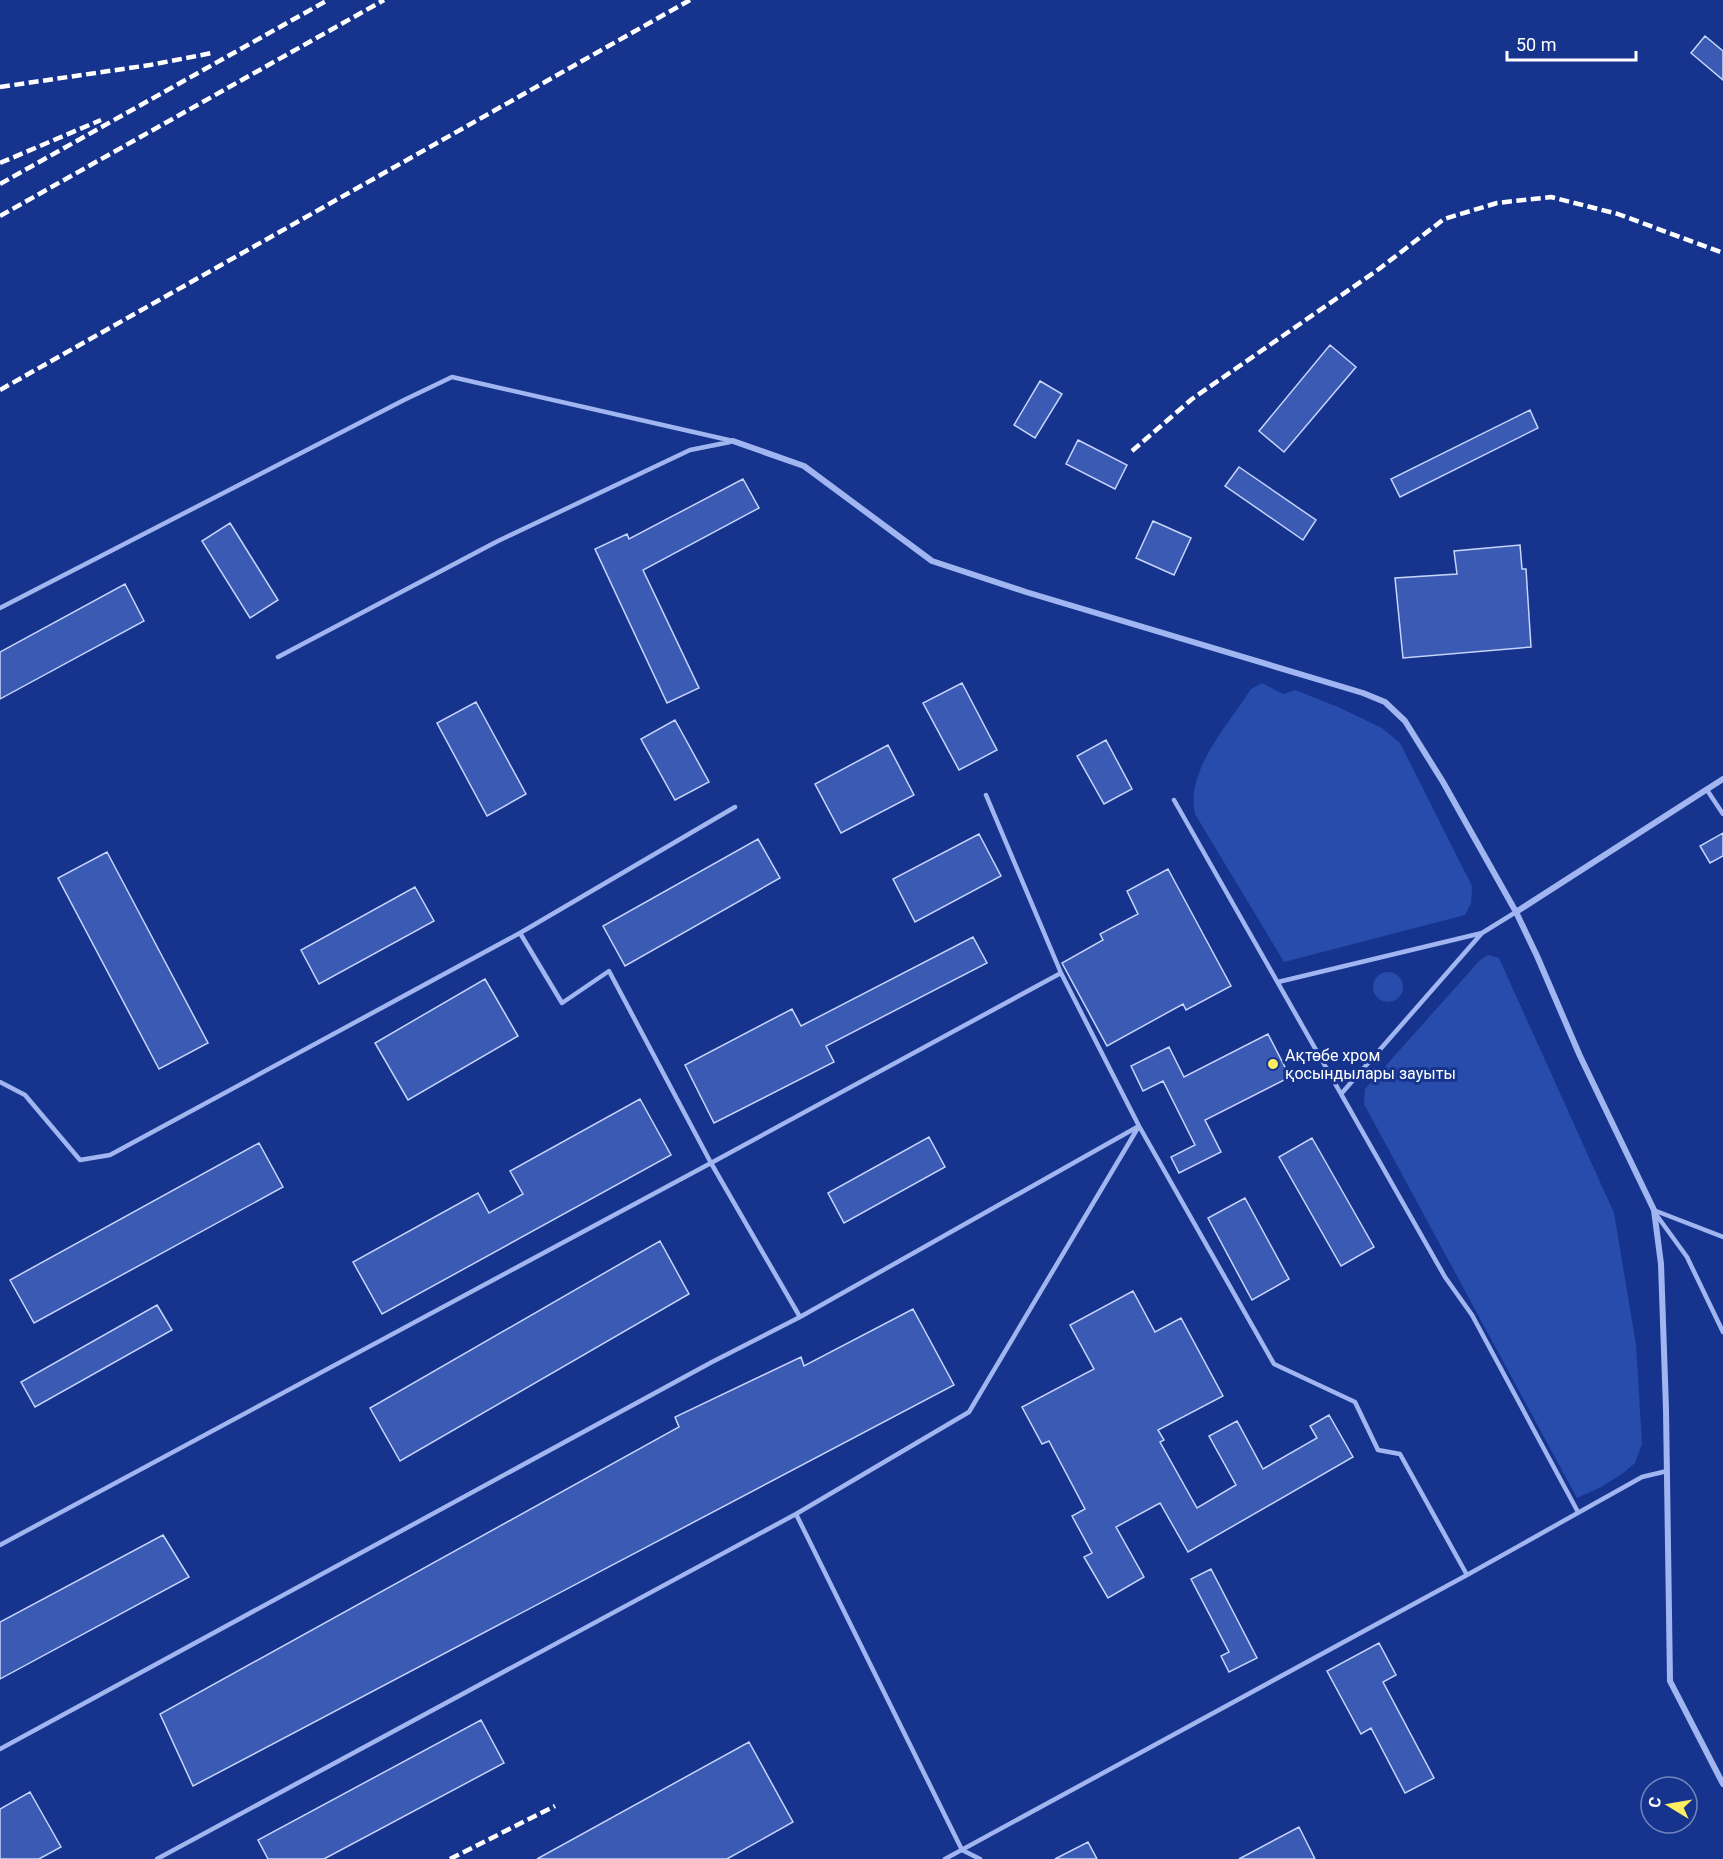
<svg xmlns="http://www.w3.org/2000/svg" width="1723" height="1859" viewBox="0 0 1723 1859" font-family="Roboto,sans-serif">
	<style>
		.green { fill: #284cac }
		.building { fill: #3a5ab4; stroke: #c7d5fb; stroke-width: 1.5 }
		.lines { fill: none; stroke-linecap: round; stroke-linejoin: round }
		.service { stroke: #a1b6f0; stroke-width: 4.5 }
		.minor { stroke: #a1b6f0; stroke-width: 6 }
		.rail { stroke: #fff; stroke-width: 4.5; stroke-dasharray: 10 4.5; stroke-linecap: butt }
		.poi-dot { fill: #ffee60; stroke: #16348e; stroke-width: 2 }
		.labels { text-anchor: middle; stroke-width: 6; stroke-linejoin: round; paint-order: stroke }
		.poi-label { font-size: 16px; fill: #fff; stroke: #16348e; text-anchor: start }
	</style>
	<rect width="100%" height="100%" fill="#16348e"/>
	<path class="green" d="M 1262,683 L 1283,694 L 1295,690 L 1338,707 L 1382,728 L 1400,743 L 1472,886 L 1471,903 L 1465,915 L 1284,962 L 1195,814 C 1185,770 1229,724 1251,689 Z
		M 1488,955 L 1499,958 L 1614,1213 L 1636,1345 L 1642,1444 L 1635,1463 L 1622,1474 L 1601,1487 L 1577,1498 L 1364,1104 L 1365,1089 L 1480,960 Z
		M1373 987a15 15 0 1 1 30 0a15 15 0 1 1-30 0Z"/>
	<path class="building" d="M 1705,36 L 1723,51 L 1723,80 L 1691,53 Z
		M 1330,345 L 1356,367 L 1284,452 L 1259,431 Z
		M 1040,381 L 1062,394 L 1035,438 L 1014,425 Z
		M 1530,410 L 1538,428 L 1400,497 L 1391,479 Z
		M 1078,440 L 1127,465 L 1115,489 L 1066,464 Z
		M 1239,467 L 1316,520 L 1303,540 L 1225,486 Z
		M 743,479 L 759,508 L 643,570 L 699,688 L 667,703 L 595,549 L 627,534 L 629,539 Z
		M 1153,521 L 1191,538 L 1174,575 L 1136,558 Z
		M 230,523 L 278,600 L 250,618 L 202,541 Z
		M 1520,545 L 1522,569 L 1526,569 L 1531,647 L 1403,658 L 1395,578 L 1457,574 L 1454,551 Z
		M 125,584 L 144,621 L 0,699 L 0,652 Z
		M 962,683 L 997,750 L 959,770 L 923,703 Z
		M 476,702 L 526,794 L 487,816 L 437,723 Z
		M 675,720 L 709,782 L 675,800 L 641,739 Z
		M 1106,740 L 1132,789 L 1104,804 L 1077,756 Z
		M 888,745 L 914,795 L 841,833 L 815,784 Z
		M 1723,833 L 1723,856 L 1710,863 L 1700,846 Z
		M 979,834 L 1001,876 L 915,922 L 893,879 Z
		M 758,839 L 780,878 L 625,966 L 603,926 Z
		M 107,852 L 208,1043 L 159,1069 L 58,878 Z
		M 1168,869 L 1231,986 L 1186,1010 L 1183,1004 L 1107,1046 L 1062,963 L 1103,940 L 1100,934 L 1138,914 L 1127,891 Z
		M 415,887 L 434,921 L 319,984 L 301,950 Z
		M 973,937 L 987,963 L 826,1046 L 834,1062 L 714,1123 L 685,1065 L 792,1009 L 801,1026 Z
		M 485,979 L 518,1036 L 408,1100 L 375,1043 Z
		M 1268,1034 L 1290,1077 L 1205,1120 L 1221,1152 L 1179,1173 L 1171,1157 L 1195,1145 L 1163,1081 L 1143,1091 L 1131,1066 L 1169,1047 L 1184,1077 Z
		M 640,1099 L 671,1155 L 382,1314 L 353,1262 L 478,1193 L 489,1213 L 523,1194 L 510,1171 Z
		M 929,1137 L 945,1167 L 844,1223 L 828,1193 Z
		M 1312,1138 L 1374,1247 L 1341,1266 L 1279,1157 Z
		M 259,1143 L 283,1187 L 34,1323 L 10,1280 Z
		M 1245,1198 L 1289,1279 L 1252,1300 L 1208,1218 Z
		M 660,1241 L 689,1294 L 400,1461 L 370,1408 Z
		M 1133,1291 L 1155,1332 L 1181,1318 L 1223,1396 L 1158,1430 L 1164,1440 L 1160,1442 L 1197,1508 L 1236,1485 L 1209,1436 L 1237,1421 L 1263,1469 L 1317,1438 L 1310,1426 L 1329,1415 L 1353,1457 L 1188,1552 L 1160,1503 L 1116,1527 L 1144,1577 L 1108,1598 L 1084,1557 L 1092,1553 L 1072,1516 L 1085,1509 L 1049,1441 L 1042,1444 L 1022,1407 L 1094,1369 L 1070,1325 Z
		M 157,1305 L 172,1330 L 35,1407 L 21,1382 Z
		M 913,1309 L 954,1385 L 193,1786 L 160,1714 L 679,1427 L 675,1417 L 801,1357 L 804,1366 Z
		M 163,1535 L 189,1577 L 0,1679 L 0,1622 Z
		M 1211,1569 L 1257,1658 L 1229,1672 L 1221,1656 L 1229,1652 L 1191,1579 Z
		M 1379,1643 L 1396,1675 L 1383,1682 L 1434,1778 L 1405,1793 L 1371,1728 L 1361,1734 L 1327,1671 Z
		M 481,1720 L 504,1763 L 324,1859 L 268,1859 L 258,1840 Z
		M 749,1742 L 793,1822 L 727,1859 L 537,1859 Z
		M 30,1792 L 61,1847 L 39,1859 L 0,1859 L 0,1809 Z
		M 1299,1827 L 1315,1859 L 1239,1859 Z
		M 1088,1842 L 1097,1859 L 1055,1859 Z"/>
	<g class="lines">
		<path class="service" d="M 0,608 L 404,400 L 452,377 L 733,441
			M 278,657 L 496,542 L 690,450 L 730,442
			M 1707,790 L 1723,814
			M 986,795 L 1061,973
			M 1174,800 L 1445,1277 L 1472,1315 L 1578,1512
			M 520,933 L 735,807
			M 1482,933 L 1516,912
			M 1278,982 L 1482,933 L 1341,1094
			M 0,1082 L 25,1095 L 80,1160 L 110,1155 L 520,933 L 562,1003 L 609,971 L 711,1163 L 800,1317 L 1139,1126 L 1274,1364 L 1355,1402 L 1378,1450 L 1400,1454 L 1467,1575
			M 1656,1211 L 1723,1237
			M 1655,1213 L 1687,1257 L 1723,1332
			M 796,1514 L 962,1850 L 980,1859
			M 0,1545 L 711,1163 L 1061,973 L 1139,1126 L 969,1412 L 796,1514 L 157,1859
			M 0,1749 L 712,1362 L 800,1317
			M 945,1859 L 1467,1575 L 1642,1477 L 1667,1471"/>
		<path class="minor" d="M 733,441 L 804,466 L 932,561 L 1026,592 L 1363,693 L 1385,702 L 1405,721 L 1443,782 L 1516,912 L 1537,956 L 1580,1056 L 1654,1210 L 1661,1264 L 1666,1409 L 1670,1681 L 1723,1784
			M 1516,912 L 1723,779"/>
		<path class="rail" d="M 0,87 L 150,65 L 212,53
			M 0,163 L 101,120
			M 0,184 L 328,0
			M 0,216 L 384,0
			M 0,390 L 690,0
			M 1132,451 L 1192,399 L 1379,269 L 1444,219 L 1497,203 L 1551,197 L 1618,214 L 1723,253
			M 450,1859 L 555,1806"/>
	</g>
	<circle class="poi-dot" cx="1273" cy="1064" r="6"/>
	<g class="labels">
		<g class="poi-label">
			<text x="1285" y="1061">Ақтөбе хром<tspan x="1285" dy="18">қосындылары зауыты</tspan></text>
		</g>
	</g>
	<g transform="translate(1669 1805) rotate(281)"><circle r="28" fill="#16348e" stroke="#7385bb" stroke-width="1.5"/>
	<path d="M0-4.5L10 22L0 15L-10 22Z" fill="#ffee60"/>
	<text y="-9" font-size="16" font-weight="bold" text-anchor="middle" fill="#ffffff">С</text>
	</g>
	<path d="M1507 51v9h129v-9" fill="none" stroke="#ffffff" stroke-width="3"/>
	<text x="1516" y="51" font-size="18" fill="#ffffff" stroke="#16348e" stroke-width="4.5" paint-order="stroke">50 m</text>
</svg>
